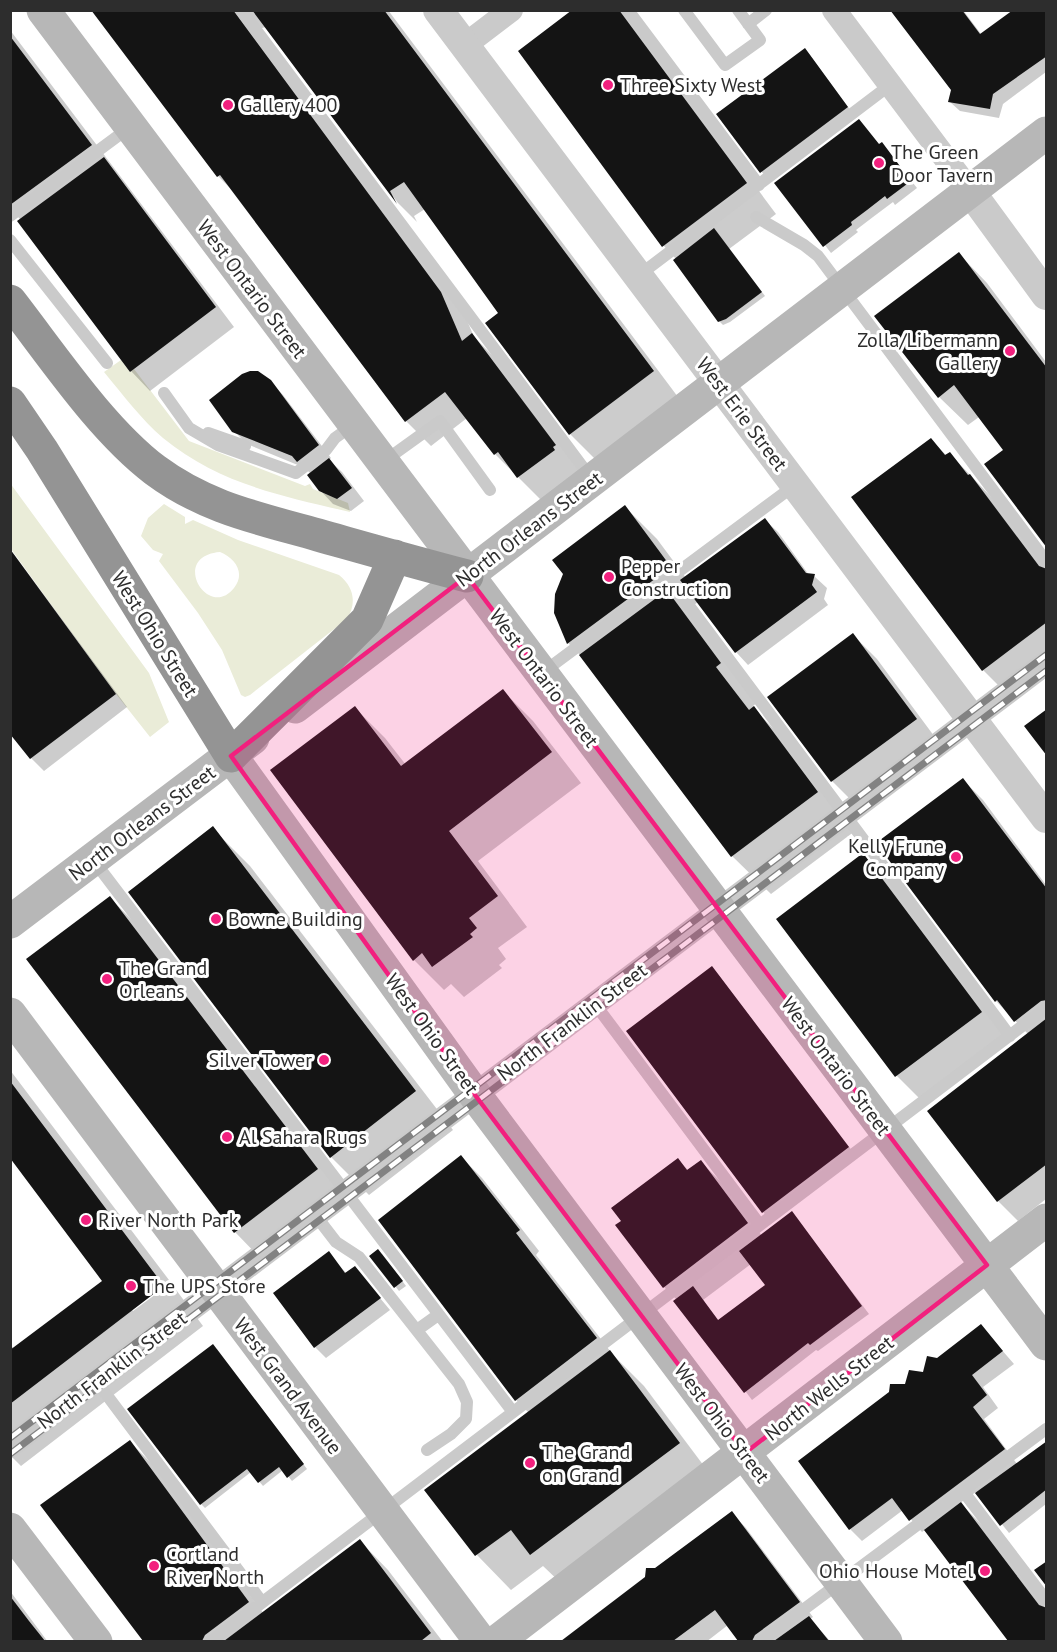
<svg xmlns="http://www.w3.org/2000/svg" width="1057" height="1652" viewBox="0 0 1057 1652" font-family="'PT Sans',sans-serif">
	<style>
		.green { fill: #eaecd8; fill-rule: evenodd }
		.shadow { fill: #0003; fill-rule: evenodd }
		.building { fill: #141414 }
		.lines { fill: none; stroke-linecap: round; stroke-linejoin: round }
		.service { stroke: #cacaca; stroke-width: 12 }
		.minor { stroke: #cacaca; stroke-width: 24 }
		.tertiary { stroke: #cacaca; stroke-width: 30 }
		.secondary { stroke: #b7b7b7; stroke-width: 33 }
		.motorway { stroke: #949494; stroke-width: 33 }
		.rail-casing { stroke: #828282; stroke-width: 7 }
		.rail { stroke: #fff; stroke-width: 4.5; stroke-dasharray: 14; stroke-linecap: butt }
		.marked { fill: #f2207e; fill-opacity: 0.2; stroke: #f2207e; stroke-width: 4.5; stroke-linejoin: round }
		.poi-dot { fill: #f2207e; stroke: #fff; stroke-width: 2 }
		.labels { text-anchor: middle; stroke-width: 6; stroke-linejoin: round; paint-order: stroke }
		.poi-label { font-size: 20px; fill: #2d2d2d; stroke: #fff; text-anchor: start }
		.street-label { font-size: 20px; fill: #2d2d2d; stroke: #fff }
	</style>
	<rect width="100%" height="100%" fill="#fff"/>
	<path class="green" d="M 121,360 L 130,372 L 134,369 L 189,441 L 305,486 L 310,484 L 313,489 L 348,503 L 350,512 C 282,496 219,484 163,438 C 141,419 123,395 104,372 Z
		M 10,483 L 149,673 L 169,722 L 150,737 L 116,694 L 11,549 Z
		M 164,504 L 185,517 L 185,524 L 193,520 L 238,540 L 339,575 C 354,587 357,603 347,619 L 250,695 L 245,697 L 241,695 L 222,650 L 198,613 L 159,561 L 163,554 L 153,550 L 141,536 L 148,518 ZM 220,552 C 235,558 246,573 234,588 C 208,621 169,556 220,552 Z"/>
	<path class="shadow" d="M 92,10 L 388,10 L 678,397 L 595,459 L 570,434 L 487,323 L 501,313 L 425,209 L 414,216 L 417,222 L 398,203 L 266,27 L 262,28 L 258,33 L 466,318 L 474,337 L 497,360 L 580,471 L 543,502 L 495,454 L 467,418 L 431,446 L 406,421 L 236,194 L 218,176 Z
		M 574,10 L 623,10 L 632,20 L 776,214 L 729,249 L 765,296 L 730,322 L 723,325 L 719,321 L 676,259 L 664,246 L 520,51 Z
		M 892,10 L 963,10 L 981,34 L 1046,10 L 1046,72 L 1003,104 L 999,118 L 960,111 L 950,102 L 952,90 Z
		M 10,30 L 234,327 L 150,391 L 131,371 L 21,220 L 10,209 Z
		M 809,54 L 851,111 L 765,176 L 718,114 Z
		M 859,121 L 880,146 L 888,151 L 917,188 L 895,205 L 893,202 L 873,217 L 856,230 L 858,232 L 831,253 L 777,183 Z
		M 959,254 L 987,283 L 1046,362 L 1046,547 L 1005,450 L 979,417 L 968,425 L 939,397 Z
		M 270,381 L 283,395 L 331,458 L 329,460 L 342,472 L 364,501 L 351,511 L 333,504 L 320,490 L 311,474 L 305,468 L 247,444 L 234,431 Z
		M 931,440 L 947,456 L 950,454 L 999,505 L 1046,568 L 1046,672 L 1012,699 L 983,670 Z
		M 625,507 L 657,539 L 686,578 L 765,520 L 778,532 L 809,575 L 814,576 L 827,588 L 824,599 L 828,605 L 748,665 L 736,652 L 698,602 L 686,611 L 758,702 L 753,706 L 761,716 L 792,747 L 855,831 L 771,894 L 732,856 L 584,659 L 568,643 L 555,613 Z
		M 10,549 L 127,707 L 44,771 L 31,758 L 10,731 Z
		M 853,635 L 877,659 L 940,744 L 856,805 L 832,781 L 769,697 Z
		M 503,691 L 533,721 L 581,783 L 478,861 L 527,927 L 498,948 L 506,959 L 499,965 L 502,968 L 464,997 L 451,984 L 444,990 L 414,960 L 355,708 L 385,738 L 406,765 Z
		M 963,780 L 983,800 L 1046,885 L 1046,1199 L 1018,1221 L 998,1201 L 1028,1034 L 996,1001 L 879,843 Z
		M 212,828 L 250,866 L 453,1130 L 369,1195 L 331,1157 L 130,892 Z
		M 863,855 L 887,879 L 1005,1037 L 921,1100 L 897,1076 L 778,919 Z
		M 110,898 L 141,929 L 348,1201 L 265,1263 L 235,1232 Z
		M 712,968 L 720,977 L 856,1156 L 771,1221 L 763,1212 Z
		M 10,1070 L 169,1280 L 131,1309 L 133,1311 L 171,1283 L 203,1326 L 21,1466 L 10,1455 L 10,1344 L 14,1349 L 105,1282 L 10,1156 Z
		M 461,1157 L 482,1178 L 539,1251 L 536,1255 L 614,1356 L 644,1386 L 713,1478 L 566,1588 L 543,1566 L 511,1590 L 477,1555 L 426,1490 L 529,1413 L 516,1400 Z
		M 678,1160 L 689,1171 L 701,1162 L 725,1186 L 762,1236 L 792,1213 L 869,1314 L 818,1351 L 816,1350 L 752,1400 L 677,1300 L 664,1287 L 623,1222 ZM 751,1264 L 767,1285 L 719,1321 L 703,1300 Z
		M 328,1253 L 347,1274 L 355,1268 L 390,1310 L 326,1358 L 315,1347 L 275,1293 Z
		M 382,1254 L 406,1286 L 399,1291 L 371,1256 Z
		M 981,1326 L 1014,1364 L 983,1387 L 998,1408 L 984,1419 L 1017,1464 L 1046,1443 L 1046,1504 L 1009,1533 L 976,1492 L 960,1503 L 990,1533 L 1046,1608 L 1046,1642 L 1010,1642 L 926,1529 L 922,1532 L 903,1510 L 862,1541 L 850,1529 L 906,1385 L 924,1374 L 937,1359 Z
		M 217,1349 L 307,1469 L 292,1481 L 283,1470 L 263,1486 L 251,1472 L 205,1508 L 201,1504 Z
		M 130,1442 L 158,1470 L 264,1614 L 360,1541 L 388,1570 L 443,1642 L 145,1642 L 42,1506 Z
		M 732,1513 L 746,1528 L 813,1617 L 810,1619 L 831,1642 L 740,1642 L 728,1625 L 706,1642 L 563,1642 Z
		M 10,1591 L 48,1642 L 10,1642 Z"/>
	<path class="building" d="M 91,10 L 233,10 L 441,292 L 462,341 L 472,333 L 556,445 L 553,447 L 555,450 L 517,478 L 498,452 L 494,455 L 445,392 L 405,422 L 220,175 L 217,177 Z
		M 252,10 L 384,10 L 654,371 L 569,435 L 485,323 L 498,313 L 404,182 L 390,191 L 397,204 Z
		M 572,10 L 619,10 L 747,183 L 662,247 L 518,51 Z
		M 890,10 L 962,10 L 980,34 L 1013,10 L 1047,10 L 1047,56 L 993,94 L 990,109 L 948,102 L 951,90 Z
		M 10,36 L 92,145 L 10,205 Z
		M 805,48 L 848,107 L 760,173 L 716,114 Z
		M 859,119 L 879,144 L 882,142 L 911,181 L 887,199 L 885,196 L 867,210 L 851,222 L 852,225 L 823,247 L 774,183 Z
		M 104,157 L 216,307 L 130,372 L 17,221 Z
		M 714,228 L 762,292 L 726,319 L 718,322 L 673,260 Z
		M 959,252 L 1047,368 L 1047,548 L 984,464 L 1003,450 L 954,385 L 938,398 L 874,316 Z
		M 250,371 L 258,371 L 271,380 L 319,445 L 297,462 L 292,456 L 232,432 L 209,400 L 242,374 Z
		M 931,438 L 945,455 L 950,452 L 968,475 L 970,474 L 1039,566 L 1047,569 L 1047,622 L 982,671 L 851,497 Z
		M 329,458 L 352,488 L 337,499 L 319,491 L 307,475 Z
		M 625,505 L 671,567 L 567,644 L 554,613 L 555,594 L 563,574 L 552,560 Z
		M 765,518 L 806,573 L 815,574 L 812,585 L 817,592 L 735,653 L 680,580 Z
		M 10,549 L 116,694 L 30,759 L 10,734 Z
		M 667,590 L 721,663 L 716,667 L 749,710 L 754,706 L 818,792 L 731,857 L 579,655 Z
		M 853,633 L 917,719 L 831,782 L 767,697 Z
		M 503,689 L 552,752 L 449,831 L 498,896 L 469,918 L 477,928 L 470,934 L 473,937 L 432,967 L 422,953 L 413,961 L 270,770 L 355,706 L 401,766 Z
		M 1047,709 L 1047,756 L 1024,726 Z
		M 963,778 L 1047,889 L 1047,1000 L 1041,1001 L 1014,1022 L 997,1000 L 995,1002 L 876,843 Z
		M 213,826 L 416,1091 L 330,1158 L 128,892 Z
		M 863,853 L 982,1012 L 895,1077 L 776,919 Z
		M 110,896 L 318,1169 L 234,1233 L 26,959 Z
		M 712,966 L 849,1147 L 762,1213 L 626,1031 Z
		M 1047,1018 L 1047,1164 L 997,1202 L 927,1111 Z
		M 10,1081 L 164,1286 L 10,1404 L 10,1350 L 102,1281 L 10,1158 Z
		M 461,1155 L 520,1230 L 516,1233 L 597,1338 L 515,1401 L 378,1220 Z
		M 678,1158 L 687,1170 L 701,1160 L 748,1223 L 663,1288 L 615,1225 L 621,1221 L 611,1208 Z
		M 792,1211 L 862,1306 L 810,1345 L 808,1343 L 744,1393 L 673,1301 L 693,1286 L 718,1320 L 765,1285 L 739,1251 Z
		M 378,1249 L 403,1281 L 394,1288 L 369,1256 Z
		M 329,1251 L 345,1273 L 355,1266 L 381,1298 L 314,1348 L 273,1293 Z
		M 981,1324 L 1003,1351 L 972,1375 L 987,1395 L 973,1407 L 1005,1449 L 909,1521 L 892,1498 L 849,1530 L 798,1461 L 889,1392 L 890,1384 L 905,1384 L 909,1370 L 923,1372 L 927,1356 L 937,1358 Z
		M 213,1344 L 304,1464 L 287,1478 L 279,1467 L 258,1483 L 247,1469 L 200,1505 L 127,1409 Z
		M 610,1350 L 680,1443 L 530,1555 L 511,1530 L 475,1556 L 424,1490 Z
		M 130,1440 L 249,1602 L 205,1635 L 202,1641 L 143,1641 L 40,1505 Z
		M 1047,1441 L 1047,1489 L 1000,1526 L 975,1493 Z
		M 961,1502 L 1039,1605 L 1047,1608 L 1047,1641 L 1008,1641 L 924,1530 Z
		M 732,1511 L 800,1602 L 755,1635 L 752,1641 L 738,1641 L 715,1610 L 673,1641 L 561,1641 L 645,1577 L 646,1568 L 655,1568 Z
		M 360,1539 L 431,1633 L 421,1641 L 224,1641 Z
		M 1047,1561 L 1047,1587 L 1034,1570 Z
		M 10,1596 L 29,1621 L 45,1641 L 10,1641 Z
		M 809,1616 L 829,1641 L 774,1641 Z"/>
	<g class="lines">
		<path class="service" d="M 241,10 L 591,478
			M 628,10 L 759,185
			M 684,10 L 725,65 L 760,40 L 738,10
			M 748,24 L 766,10
			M 10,216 L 130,127
			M 756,217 L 804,245 L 818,256 L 1046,561
			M 10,240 L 107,363
			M 638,276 L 890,85
			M 164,393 L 189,428 L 218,445 L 296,473 L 326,450 L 335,438 L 353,425
			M 208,433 L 245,446
			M 383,462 L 440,421 L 490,490
			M 669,579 L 1010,1036
			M 542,673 L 795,485
			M 94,861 L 513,1412
			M 595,1004 L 760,1225
			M 316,1216 L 336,1242 L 359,1257 L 459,1384 L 467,1402 L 466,1419 L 451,1434 L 427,1450
			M 417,1330 L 438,1315
			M 97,1382 L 262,1602
			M 963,1491 L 1046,1600
			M 210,1642 L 1046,1008
			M 760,1642 L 1046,1429"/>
		<path class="minor" d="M 834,10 L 970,191
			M 465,45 L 511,10
			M 10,1446 L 1046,663"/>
		<path class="tertiary" d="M 438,10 L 1046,818
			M 970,191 L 1046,295"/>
		<path class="secondary" d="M 43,10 L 1046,1344
			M 295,707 L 1046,133
			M 231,756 L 475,1095 L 886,1642
			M 10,922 L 253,738
			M 10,1014 L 481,1642
			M 10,1529 L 96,1642
			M 496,1642 L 1046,1220"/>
		<path class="motorway" d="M 10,301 C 52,355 101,429 155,470 C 206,508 258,518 318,535 C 368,549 417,563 467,576
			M 10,403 L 42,450 L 231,756 L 367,620 L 395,556"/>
		<g class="rail-casing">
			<path id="rail" d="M 10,1438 L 1046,655
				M 10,1454 L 1046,671"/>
		</g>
		<use href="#rail" class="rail"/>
	</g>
	<path class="marked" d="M 467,576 L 987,1265 L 745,1453 L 475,1095 L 231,756 Z"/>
	<g class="poi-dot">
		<circle cx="608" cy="85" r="6"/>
		<circle cx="228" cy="105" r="6"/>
		<circle cx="879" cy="163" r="6"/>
		<circle cx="1010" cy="351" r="6"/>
		<circle cx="609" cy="577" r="6"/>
		<circle cx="956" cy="857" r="6"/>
		<circle cx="216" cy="919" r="6"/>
		<circle cx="107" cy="979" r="6"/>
		<circle cx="324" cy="1060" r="6"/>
		<circle cx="227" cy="1137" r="6"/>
		<circle cx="86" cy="1220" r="6"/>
		<circle cx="131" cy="1286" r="6"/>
		<circle cx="530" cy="1463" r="6"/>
		<circle cx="154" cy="1566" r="6"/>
		<circle cx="985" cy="1571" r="6"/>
	</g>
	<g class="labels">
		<g class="poi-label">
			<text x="620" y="92">Three Sixty West</text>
			<text x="240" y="112">Gallery 400</text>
			<text x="891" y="159">The Green<tspan x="891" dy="23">Door Tavern</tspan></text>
			<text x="998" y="347" text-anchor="end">Zolla/Libermann<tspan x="998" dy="23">Gallery</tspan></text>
			<text x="621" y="573">Pepper<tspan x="621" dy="23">Construction</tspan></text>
			<text x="944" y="853" text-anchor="end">Kelly Frune<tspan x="944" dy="23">Company</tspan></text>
			<text x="228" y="926">Bowne Building</text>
			<text x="119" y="975">The Grand<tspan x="119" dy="23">Orleans</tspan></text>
			<text x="312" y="1067" text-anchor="end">Silver Tower</text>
			<text x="239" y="1144">Al Sahara Rugs</text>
			<text x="98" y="1227">River North Park</text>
			<text x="143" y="1293">The UPS Store</text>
			<text x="542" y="1459">The Grand<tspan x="542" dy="23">on Grand</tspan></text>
			<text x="166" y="1561">Cortland<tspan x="166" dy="23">River North</tspan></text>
			<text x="973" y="1578" text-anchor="end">Ohio House Motel</text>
		</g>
		<g class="street-label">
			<text transform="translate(252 289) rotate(53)" y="7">West Ontario Street</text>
			<text transform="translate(742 414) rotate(53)" y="7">West Erie Street</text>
			<text transform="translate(529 529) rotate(-37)" y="7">North Orleans Street</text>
			<text transform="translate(155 634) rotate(58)" y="7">West Ohio Street</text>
			<text transform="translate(544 678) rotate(53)" y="7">West Ontario Street</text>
			<text transform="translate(142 823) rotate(-37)" y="7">North Orleans Street</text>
			<text transform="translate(572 1022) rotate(-37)" y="7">North Franklin Street</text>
			<text transform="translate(432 1034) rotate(54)" y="7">West Ohio Street</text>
			<text transform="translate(836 1066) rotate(53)" y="7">West Ontario Street</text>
			<text transform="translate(112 1370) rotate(-37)" y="7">North Franklin Street</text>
			<text transform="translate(288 1386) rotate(53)" y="7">West Grand Avenue</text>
			<text transform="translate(829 1388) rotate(-38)" y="7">North Wells Street</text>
			<text transform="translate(722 1423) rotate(53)" y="7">West Ohio Street</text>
		</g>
	</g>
	<rect width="1057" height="1652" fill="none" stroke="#2d2d2d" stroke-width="24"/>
</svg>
